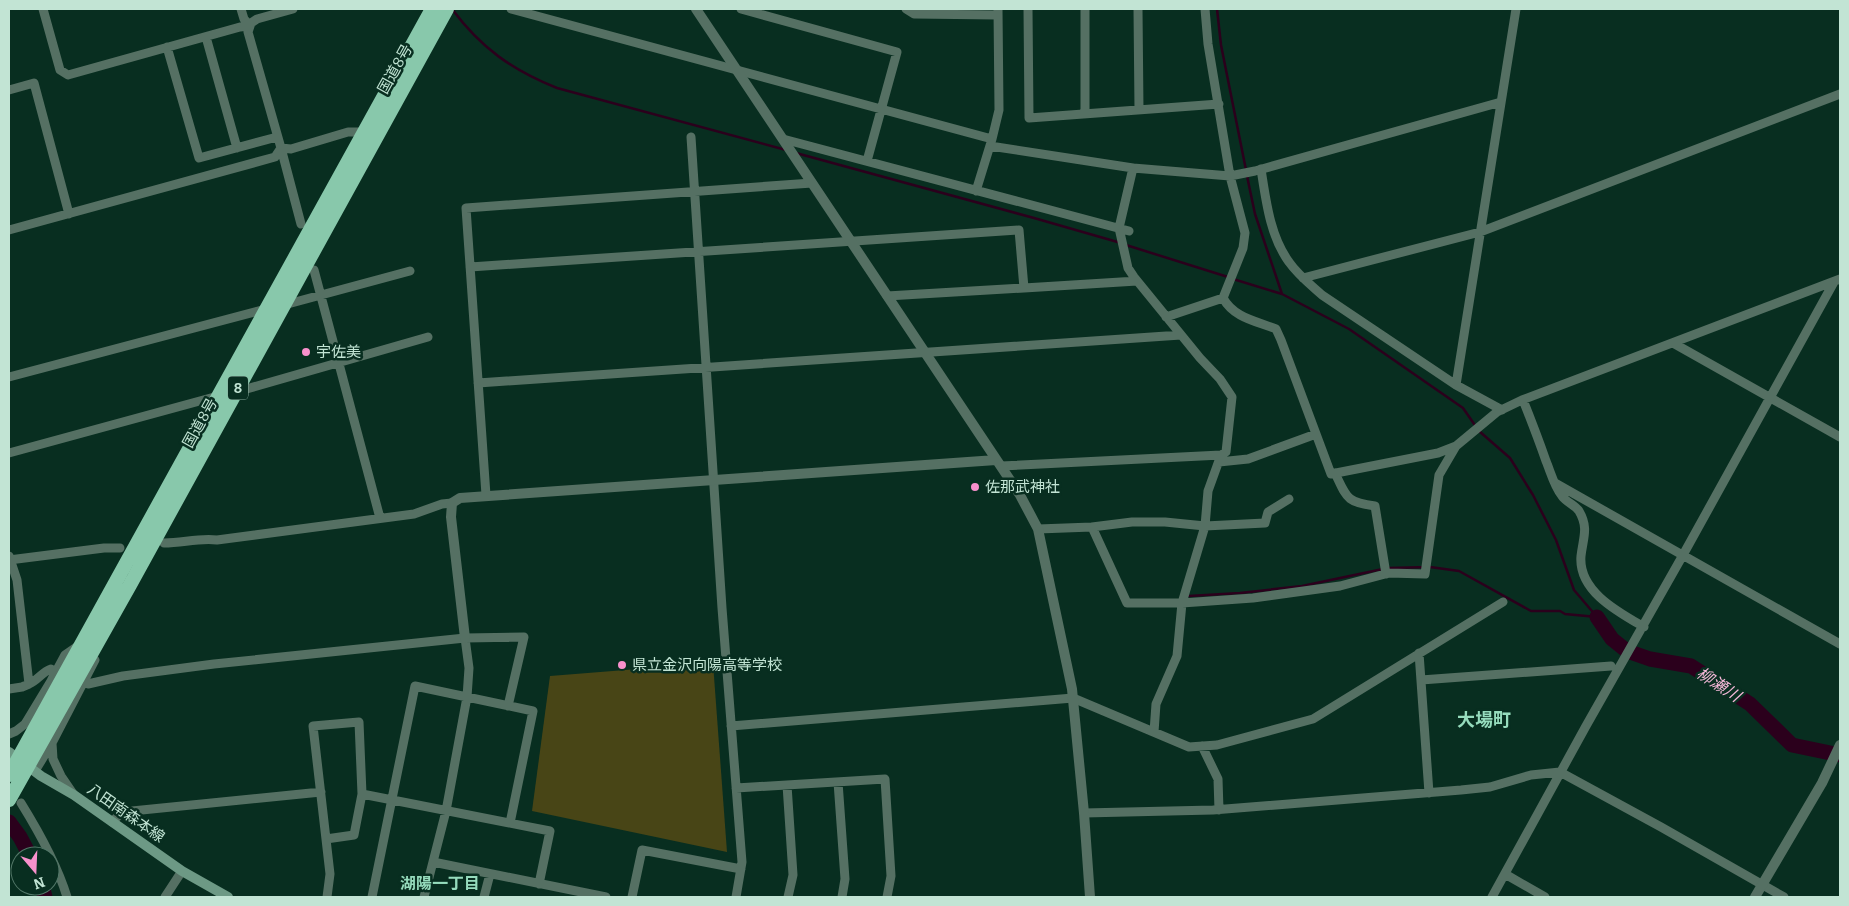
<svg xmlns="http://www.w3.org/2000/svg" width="1849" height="906" viewBox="0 0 1849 906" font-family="Bitter,'Noto Sans JP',serif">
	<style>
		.green { fill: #484516 }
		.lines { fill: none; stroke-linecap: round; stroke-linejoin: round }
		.stream { stroke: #2b001c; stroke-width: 2.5 }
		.river { stroke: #2b001c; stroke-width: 15 }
		.minor { stroke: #557063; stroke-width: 9 }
		.tertiary { stroke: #557063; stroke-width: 10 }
		.secondary { stroke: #6d9985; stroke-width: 10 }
		.trunk { stroke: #88c8ab; stroke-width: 14 }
		.poi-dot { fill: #f890cc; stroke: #082e20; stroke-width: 2 }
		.labels { text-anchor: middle; stroke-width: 5; stroke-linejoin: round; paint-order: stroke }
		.shield { fill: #082e20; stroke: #8aad9e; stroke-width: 1 }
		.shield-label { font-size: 14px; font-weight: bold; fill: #c2e4d4 }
		.street-label { font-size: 15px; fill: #c2e4d4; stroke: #082e20 }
		.poi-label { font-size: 15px; fill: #c2e4d4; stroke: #082e20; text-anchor: start }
		.water-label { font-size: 16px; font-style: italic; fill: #f5b8d9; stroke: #082e20 }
		.neighbourhood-label { font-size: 16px; font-weight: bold; fill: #96dcbd; stroke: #082e20 }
		.quarter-label { font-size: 18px; font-weight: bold; fill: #96dcbd; stroke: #082e20 }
	</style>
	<rect width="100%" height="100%" fill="#082e20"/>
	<path class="green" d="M 713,663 L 727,852 L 532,811 L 550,676 Z"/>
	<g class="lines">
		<path class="stream" d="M 452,9 C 481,48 512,70 557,88 L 786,150
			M 1217,9 L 1221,45 L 1246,170
			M 796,153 L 1034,218 L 1121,243
			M 1247,176 L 1255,214 L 1282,294
			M 1126,245 L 1228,277
			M 1233,279 L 1282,294 L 1349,329 L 1463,408 L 1479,431 L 1510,458 L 1533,495 L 1556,540 L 1574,590 L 1597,617
			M 1388,568 L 1430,567 L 1459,571 L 1531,611 L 1560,611 L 1565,614 L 1597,617
			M 1189,596 L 1240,593 L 1302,586 L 1383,569"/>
		<path class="river" d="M 1597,617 L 1612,639 L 1627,651 L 1650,659 L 1691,666 L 1750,704 L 1792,745 L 1840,755
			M 9,822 L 20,837 L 30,856
			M 42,886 L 45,897"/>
		<path class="minor" d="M 43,9 L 60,70 L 68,75 L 240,27 L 250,26
			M 241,9 L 244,19 L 250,26
			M 293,9 L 257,19 L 251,23 L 248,32 L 281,148 L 291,149 L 348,132 L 363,132
			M 511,9 L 992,139
			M 741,9 L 897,52 L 867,161
			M 906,9 L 914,14 L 997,15
			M 1028,9 L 1029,118 L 1219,104
			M 1138,9 L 1139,110
			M 1205,9 L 1208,44 L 1230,176 L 1245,233 L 1243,248 L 1223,298 C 1234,318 1256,321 1276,329 L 1281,340 L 1331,474 L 1438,453 L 1456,446
			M 206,37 L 237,148
			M 167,47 L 199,158 L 277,137
			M 9,90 L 34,83 L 69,214
			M 1085,114 L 1085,9
			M 691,137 L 722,608 L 742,862 L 736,897
			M 783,139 L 1129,231
			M 990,146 L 1133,168 L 1230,176 L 1255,171 L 1501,102
			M 281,148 L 301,224
			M 1133,168 L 1119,228 L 1128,268 L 1134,277 L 1200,358 L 1220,379 L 1232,397 L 1226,452 L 1221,455 L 1208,491 L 1205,526 L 1182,603 L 1177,656 L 1156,704 L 1154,732
			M 1261,169 C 1266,201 1270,236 1289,262 C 1298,275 1311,285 1322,295 L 1456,385 L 1502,410
			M 976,191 L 992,139 L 999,110 L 998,9
			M 9,230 L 275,157 L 281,148
			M 470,267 L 1019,230 L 1024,288 L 887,296
			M 314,270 L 380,518
			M 1303,278 L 1480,232 L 1840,94
			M 1024,288 L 1137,281
			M 284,305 L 410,271
			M 1166,317 L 1223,298
			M 1673,343 L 1840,437
			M 9,377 L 266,309
			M 478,383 L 1181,335
			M 1456,385 L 1516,9
			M 236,392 L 428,337
			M 1523,400 C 1531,420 1539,441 1546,461 C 1551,473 1554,486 1562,496 C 1566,502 1575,505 1579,511 C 1589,528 1583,538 1581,556 C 1578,591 1618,612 1644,627
			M 9,453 L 218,396
			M 1219,462 L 1248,459 L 1316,434
			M 1001,466 L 1221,455
			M 1335,473 C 1347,498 1346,502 1375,506 L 1386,574
			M 1555,483 L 1840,644
			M 486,495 L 466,208 L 812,183
			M 1092,527 L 1132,522 L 1165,522 L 1205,526 L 1265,523 L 1268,512 L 1289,499
			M 1038,529 L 1092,527 L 1127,603 L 1182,603 L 1253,598 L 1340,586 L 1389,573 L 1425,574 L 1439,475 L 1456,446 L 1497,412 L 1522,400 L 1840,279
			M 164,543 C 183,543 197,538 217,540 L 414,514 L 442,504 L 452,503
			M 9,556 L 17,580 L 29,684 C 38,680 42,672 51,669
			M 9,560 L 104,548 L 120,548
			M 1419,653 L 1429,793
			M 1421,680 L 1611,666
			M 88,684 L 123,676 L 214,664 L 465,638 L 524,637 L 508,706
			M 9,689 L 22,687 L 29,684
			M 731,726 L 1073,698 L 1189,747 L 1217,745 L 1313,719 L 1503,602
			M 9,734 L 16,731 L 25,724 L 51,681 L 65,655 L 78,646
			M 1202,746 L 1218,779 L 1219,810
			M 35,771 L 52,743
			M 838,782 L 845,879 L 842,897
			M 787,785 L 793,875 L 788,897
			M 736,788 L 885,779 L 891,876 L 887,897
			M 362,794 L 550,831 L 539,884
			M 74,795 L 61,776 L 53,759 L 52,743 L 95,660
			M 21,803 C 39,832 57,864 67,897
			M 1084,813 L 1213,810 L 1461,790 L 1490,787 L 1531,775 L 1560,772 L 1661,827 L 1784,897
			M 112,822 L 122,812 L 321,792
			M 326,839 L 354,835 L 362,794 L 359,722 L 313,726 L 330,874 L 327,897
			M 433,862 L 606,897
			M 1505,874 L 1545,897
			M 165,897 L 182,871
			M 372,897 L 415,686 L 533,711 L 510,823
			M 424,897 L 446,811 L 467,697 L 469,668 L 465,638
			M 484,897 L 490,874
			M 632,897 L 642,850 L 741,869
			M 1492,897 L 1586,726 L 1683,555 L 1834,282"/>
		<path class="tertiary" d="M 696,9 L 1020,495 L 1038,529 L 1072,689 L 1084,813 L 1090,897
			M 465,638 L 451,517 L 452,503 L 460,498 L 996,460
			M 1755,897 L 1822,783 L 1840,745"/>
		<path class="secondary" d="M 9,752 L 41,776 L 74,795 L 182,871 L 228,897"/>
		<path class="trunk" d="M 9,775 L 432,9
			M 9,800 L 130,585 L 447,9"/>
	</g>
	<g class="poi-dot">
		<circle cx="306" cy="352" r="5"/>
		<circle cx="975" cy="487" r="5"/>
		<circle cx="622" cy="665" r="5"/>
	</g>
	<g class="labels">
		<rect class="shield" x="228" y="376.5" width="20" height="23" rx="4"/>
		<g class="shield-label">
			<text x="238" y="393">8</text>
		</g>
		<g class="street-label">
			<text transform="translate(395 69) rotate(-61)" y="5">国道8号</text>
			<text transform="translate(200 423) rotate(-61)" y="5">国道8号</text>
			<text transform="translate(126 813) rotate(35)" y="5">八田南森本線</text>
		</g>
		<g class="poi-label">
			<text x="316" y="357">宇佐美</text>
			<text x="985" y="492">佐那武神社</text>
			<text x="632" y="670">県立金沢向陽高等学校</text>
		</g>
		<g class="water-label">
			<text transform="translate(1719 684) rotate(33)" y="6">柳瀬川</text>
		</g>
		<g class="neighbourhood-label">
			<text x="440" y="889">湖陽一丁目</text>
		</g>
		<g class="quarter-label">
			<text x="1484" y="726">大場町</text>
		</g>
	</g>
	<rect width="1849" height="906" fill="none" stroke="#c2e4d4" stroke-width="20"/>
	<g transform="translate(35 871) rotate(161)"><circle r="24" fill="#082e20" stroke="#527768"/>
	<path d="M0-4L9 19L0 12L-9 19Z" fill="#f890cc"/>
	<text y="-8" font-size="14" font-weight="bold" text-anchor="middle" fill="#c2e4d4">N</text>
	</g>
</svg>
